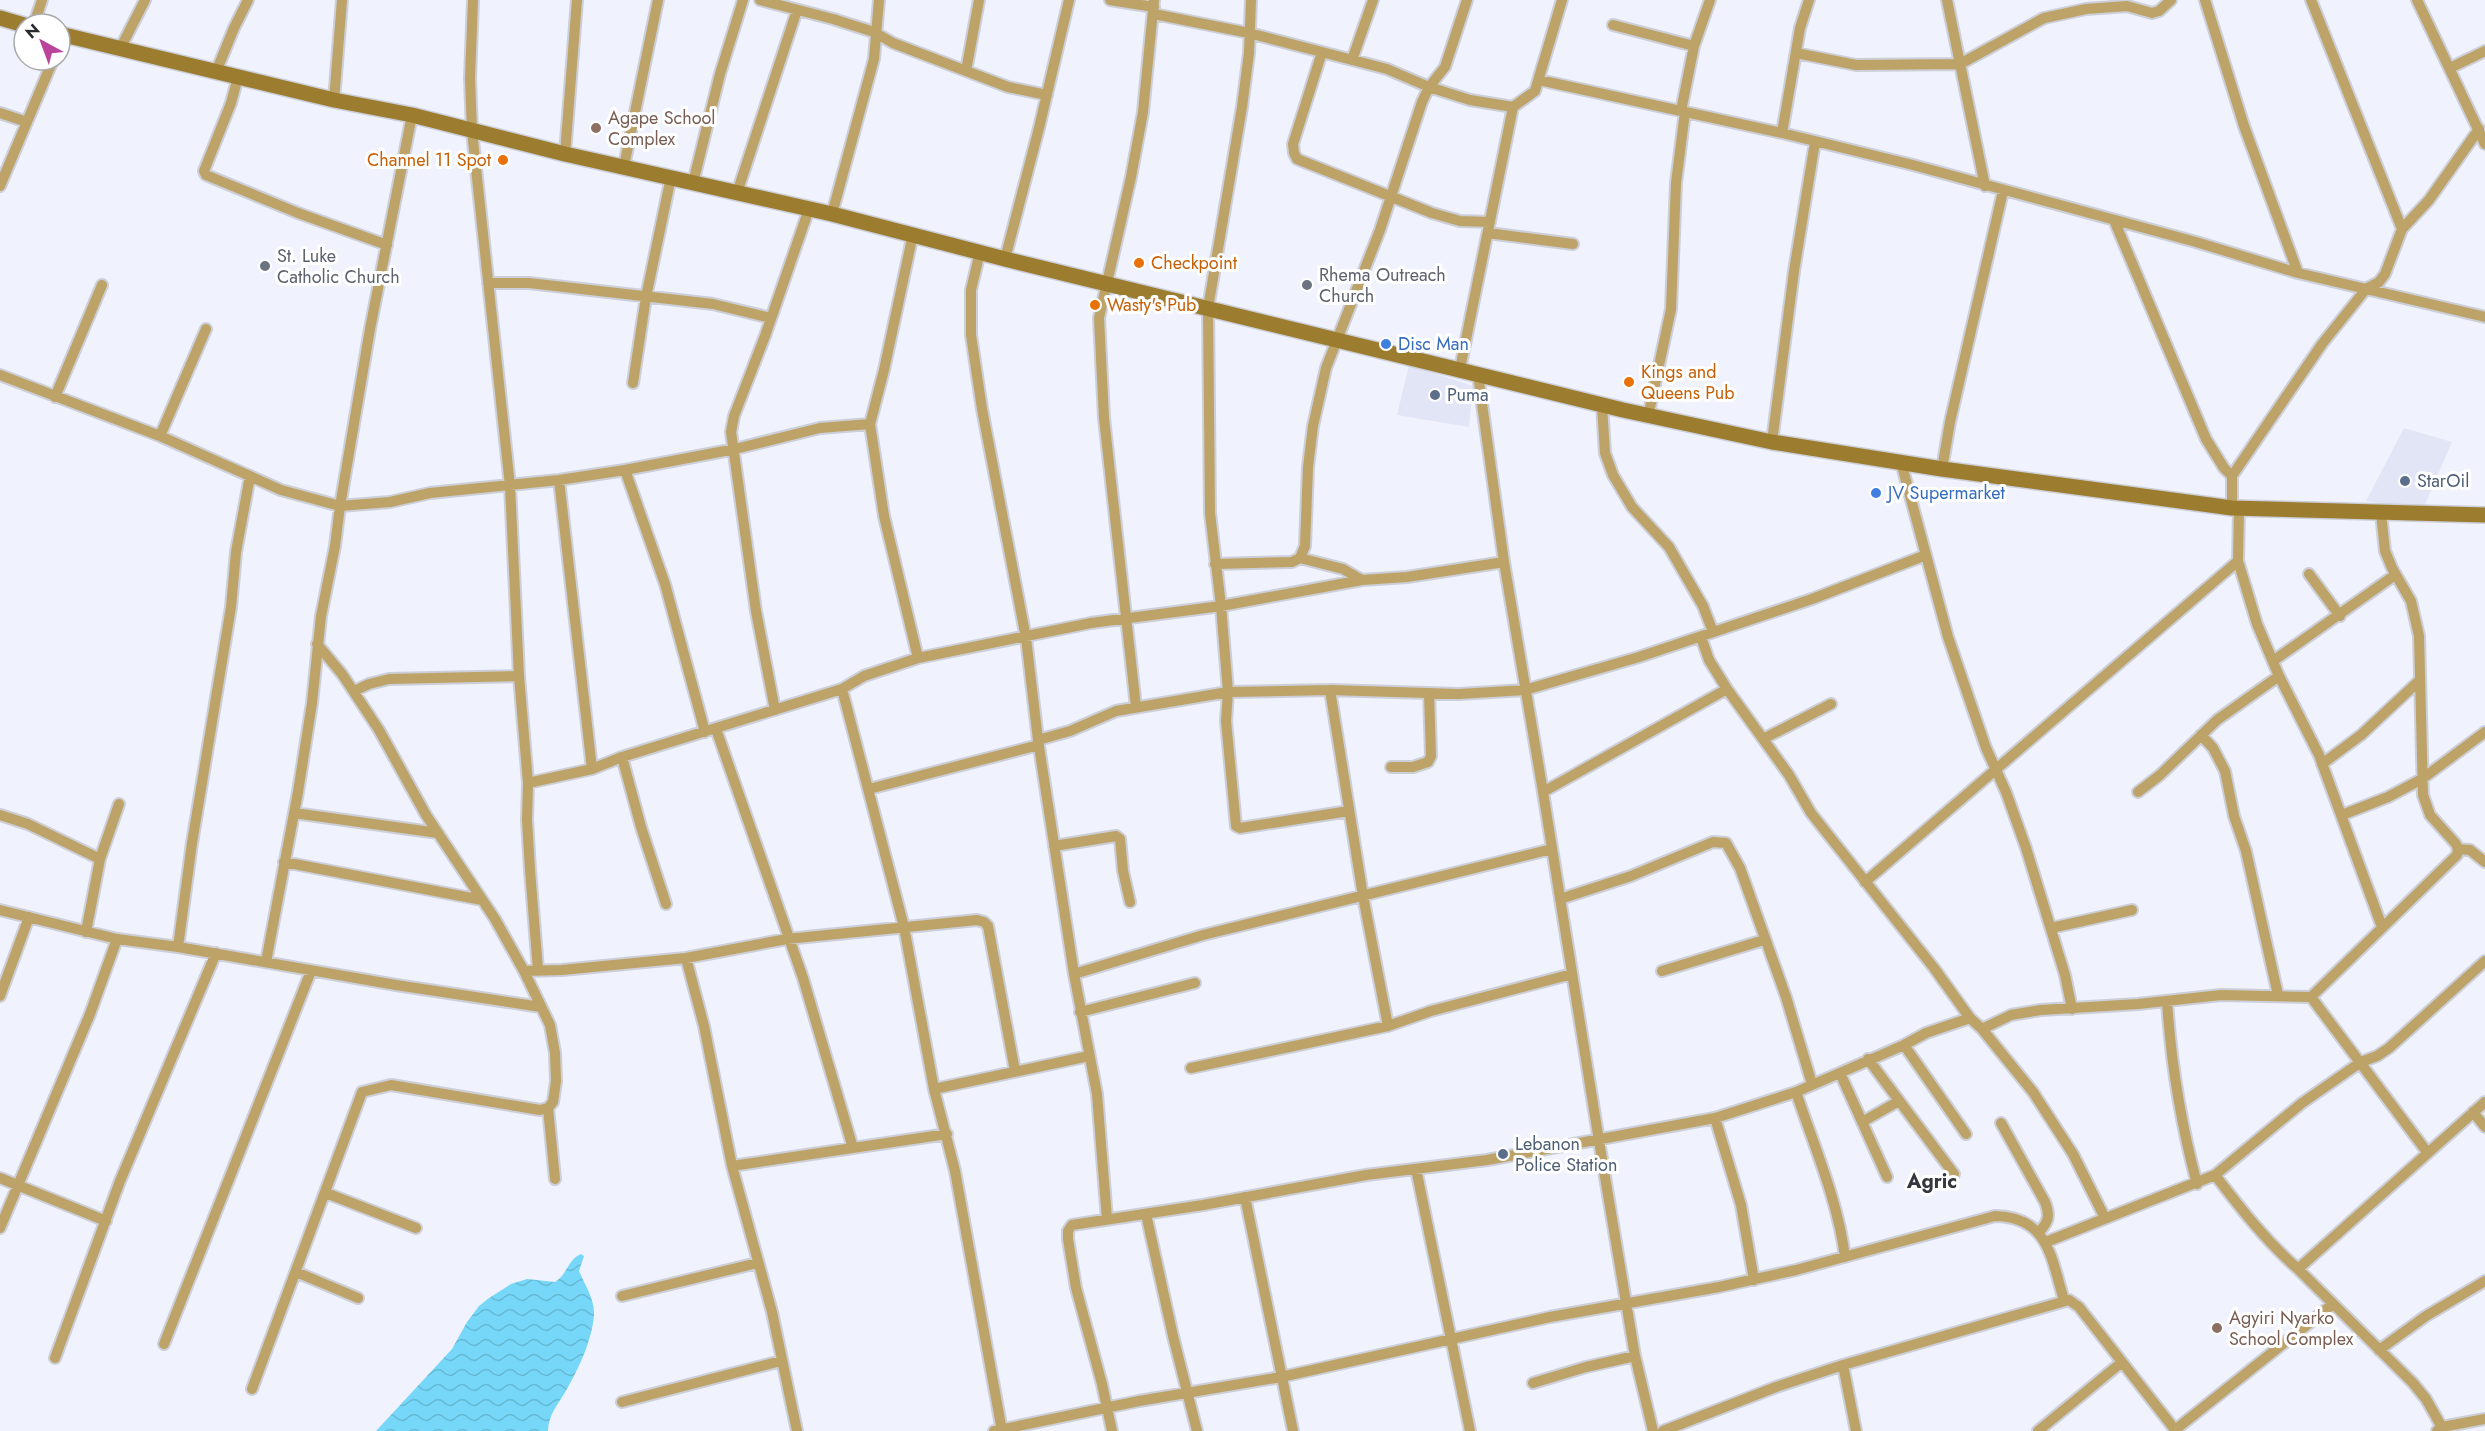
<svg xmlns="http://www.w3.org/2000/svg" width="2485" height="1431" viewBox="0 0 2485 1431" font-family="Jost,sans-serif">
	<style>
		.built { fill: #e1e5f6 }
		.water { fill: url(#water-waves) }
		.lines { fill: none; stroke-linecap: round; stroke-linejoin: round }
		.street-casing { stroke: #cccfd8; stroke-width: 14 }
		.secondary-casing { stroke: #cccfd8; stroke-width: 18 }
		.street { stroke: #bda367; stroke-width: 10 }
		.secondary { stroke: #9c7c2f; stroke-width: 15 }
		.education-dot { fill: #8d6e63; stroke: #fff; stroke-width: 2 }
		.food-dot { fill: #e8710a; stroke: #fff; stroke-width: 2 }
		.worship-dot { fill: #6b7280; stroke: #fff; stroke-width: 2 }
		.shop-dot { fill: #3f7fe0; stroke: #fff; stroke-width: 2 }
		.service-dot { fill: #5c6f8a; stroke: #fff; stroke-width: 2 }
		.labels { text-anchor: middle; stroke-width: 6; stroke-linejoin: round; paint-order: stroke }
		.education-label { font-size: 18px; fill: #785e54; stroke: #fff; text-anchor: start }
		.food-label { font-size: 18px; fill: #c56008; stroke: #fff; text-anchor: start }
		.worship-label { font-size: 18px; fill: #5b616d; stroke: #fff; text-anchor: start }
		.shop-label { font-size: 18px; fill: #366cbe; stroke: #fff; text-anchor: start }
		.service-label { font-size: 18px; fill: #4e5e75; stroke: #fff; text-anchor: start }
		.neighbourhood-label { font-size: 20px; font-weight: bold; fill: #34373e; stroke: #fff }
	</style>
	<defs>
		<pattern id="water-waves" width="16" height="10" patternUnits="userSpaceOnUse" patternTransform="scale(1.5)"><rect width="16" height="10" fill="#76d7f8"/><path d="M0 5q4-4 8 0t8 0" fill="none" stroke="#66b9d5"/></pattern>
	</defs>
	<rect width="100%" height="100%" fill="#f0f3fd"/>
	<path class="built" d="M 1409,365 L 1473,386 L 1469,427 L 1397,415 Z
		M 2404,428 L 2452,442 L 2422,511 L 2366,501 Z"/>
	<path class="water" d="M 581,1254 L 584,1256 L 579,1271 C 585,1285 595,1300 594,1315 C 592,1340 579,1368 567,1389 C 559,1403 548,1415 548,1431 L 376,1431 L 452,1349 L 467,1322 L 479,1306 L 489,1298 L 511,1284 L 527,1279 L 555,1282 C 567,1275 568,1259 581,1254 Z"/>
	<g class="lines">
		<g class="street-casing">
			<path id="street" d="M 473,0 L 470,78 L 472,131 L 510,486 L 519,676 L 528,783 L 527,820 L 530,870 L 538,970
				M 760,0 L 833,19 L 874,32 L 893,43 L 1008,87 L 1047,95
				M 1110,0 L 1154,7
				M 1251,0 L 1249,53 L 1242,107 L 1208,308 L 1210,513 L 1221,606 L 1228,692 L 1330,690 L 1459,694 L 1525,690 L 1639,657 L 1812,599 L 1926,555
				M 1947,0 L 1985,186
				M 2205,0 L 2244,126 L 2298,273
				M 2311,0 L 2402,229
				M 2417,0 L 2485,144
				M 1154,14 L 1249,33 L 1387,69 L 1429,87 L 1470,100 L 1513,107 L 1535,91 L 1562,0
				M 34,24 L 42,0
				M 1613,25 L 1694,46
				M 120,49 L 145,0
				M 1322,52 L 1293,144 L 1294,153 L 1297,159 L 1432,213 L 1460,221 L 1490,222
				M 1796,53 L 1856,65 L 1960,64 L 2044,18 L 2086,9 L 2127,6 L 2152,13 L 2159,11 L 2171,0
				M 1352,60 L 1373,0
				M 2450,68 L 2485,51
				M 966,71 L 979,0
				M 216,72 L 234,28 L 248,0
				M 238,77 L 231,103 L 204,171 L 206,175 L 298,213 L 387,245
				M 1539,80 L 1782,133 L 1913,165 L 2196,242 L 2298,273 L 2485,317
				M 334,100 L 342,0
				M 1681,111 L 1694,46 L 1710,0
				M 0,113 L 27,122
				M 1782,133 L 1800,28 L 1809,0
				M 565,154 L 577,0
				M 624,166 L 658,0
				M 693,183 L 720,74 L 743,0
				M 0,186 L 53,60
				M 737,193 L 797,10
				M 832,214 L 874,59 L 879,0
				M 2114,220 L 2206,439 L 2224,468 L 2232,476
				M 1488,233 L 1573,244
				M 913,234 L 884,370 L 870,424 L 884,516 L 918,658
				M 980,252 L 971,290 L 971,335 L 982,409 L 1026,638 L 1038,740 L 1074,974 L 1097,1094 L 1107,1219
				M 1005,259 L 1039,128 L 1069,0
				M 488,283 L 529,283 L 713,304 L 771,318
				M 1460,369 L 1513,107
				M 0,375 L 160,436 L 281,490 L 340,506 L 390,502 L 430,493 L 559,480 L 625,470 L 735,449 L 820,428 L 870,424
				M 1478,375 L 1504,562 L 1543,792 L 1599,1141 L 1635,1356 L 1653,1431
				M 633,383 L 646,297 L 671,177
				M 55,397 L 102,285
				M 1602,405 L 1605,453 L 1613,475 L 1632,507 L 1669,547 L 1703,606 L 1713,632
				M 1648,417 L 1671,309 L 1676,183 L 1685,112
				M 160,436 L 206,329
				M 1772,442 L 1794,271 L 1815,142
				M 1901,462 L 1948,637 L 1986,748 L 2006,792 L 2026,848 L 2065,975 L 2072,1009
				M 1942,469 L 1950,422 L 2003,191
				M 625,470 L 665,584 L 705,732
				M 559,480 L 592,769
				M 2232,508 L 2232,476 L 2322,344 L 2366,289 L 2379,282 L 2385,274 L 2402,229 L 2429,200 L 2479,129
				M 2239,508 L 2238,561 L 2257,624 L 2279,676 L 2319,755 L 2382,927
				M 1300,558 L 1343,569 L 1362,580
				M 1215,564 L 1292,562 L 1300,558 L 1305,546 L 1308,467 L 1313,426 L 1326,368 L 1380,230 L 1422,102 L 1429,87 L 1445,67 L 1467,0
				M 2309,574 L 2340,616
				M 1701,637 L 1709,660 L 1727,689 L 1789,775 L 1811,813 L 1934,968 L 1970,1018 L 1982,1029 L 2033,1092 L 2073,1154 L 2105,1218
				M 317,644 L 342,674 L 379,730 L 426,815 L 495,919 L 524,971 L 550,1025 L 555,1053 L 556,1081 L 553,1102 L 548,1108 L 555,1179
				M 2273,661 L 2395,575
				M 842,689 L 904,927 L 934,1089 L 955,1171 L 1002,1431
				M 1330,690 L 1363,896 L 1388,1026
				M 354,691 L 369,684 L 389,679 L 519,676
				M 1136,707 L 1104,418 L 1099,318 L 1131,177 L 1143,112 L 1154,0
				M 775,710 L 756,611 L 731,432 L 734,416 L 765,336 L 809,209
				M 716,729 L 803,978 L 853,1148
				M 2201,735 L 2213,748 L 2225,771 L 2234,816 L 2246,851 L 2278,995
				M 1763,739 L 1831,704
				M 1038,740 L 1070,731 L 1116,711 L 1228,692 L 1226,721 L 1236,826 L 1240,828 L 1349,811
				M 622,757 L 641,827 L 666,904
				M 2322,764 L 2361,735 L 2420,680
				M 1391,767 L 1413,767 L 1428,762 L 1431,756 L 1429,693
				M 528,783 L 592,769 L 622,757 L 842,689 L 864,676 L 918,658 L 1091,623 L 1221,606 L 1362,580 L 1407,577 L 1504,562
				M 869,789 L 1039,745
				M 1543,792 L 1727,689
				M 2138,792 L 2160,775 L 2217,720 L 2279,676
				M 294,813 L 438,833
				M 0,815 L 28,824 L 100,859
				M 2342,815 L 2388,797 L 2422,779 L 2485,732
				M 1054,846 L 1116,836 L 1120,839 L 1123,871 L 1130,902
				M 2458,849 L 2470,850 L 2485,862
				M 284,862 L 482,900
				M 1865,882 L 2238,561
				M 1560,899 L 1631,876 L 1713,842 L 1726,843 L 1740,868 L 1786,997 L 1812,1084
				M 0,910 L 117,939 L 178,947 L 396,985 L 541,1007
				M 2051,928 L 2132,910
				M 86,932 L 100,859 L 119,804
				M 178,947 L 192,843 L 231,607 L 236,552 L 250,476
				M 686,958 L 704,1026 L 732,1166 L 772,1312 L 797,1431
				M 266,962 L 298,792 L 312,703 L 321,616 L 335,546 L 340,506 L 370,329 L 412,115
				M 524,971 L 562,970 L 686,958 L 787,939 L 977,920 L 984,922 L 988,926 L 1015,1071
				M 1662,971 L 1764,940
				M 1074,974 L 1203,935 L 1552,849
				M 0,996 L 29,917
				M 2311,997 L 2427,1152
				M 2167,1001 C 2171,1063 2181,1124 2197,1184
				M 1080,1012 L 1195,983
				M 1982,1029 L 2011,1015 L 2041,1010 L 2138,1004 L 2221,995 L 2311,997 L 2457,855 L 2458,849 L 2456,844 L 2430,815 L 2423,795 L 2419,636 L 2411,601 L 2392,568 L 2385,551 L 2381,513
				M 1904,1045 L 1966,1134
				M 1868,1059 L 1954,1174
				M 1191,1068 L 1388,1026 L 1431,1011 L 1572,974
				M 1840,1073 L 1887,1177
				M 934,1089 L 1089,1056
				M 1796,1092 C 1814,1146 1838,1201 1845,1257
				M 2473,1112 L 2485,1127
				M 1715,1118 L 1741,1205 L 1754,1280
				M 1862,1122 L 1899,1101
				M 2001,1123 L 2045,1202 C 2050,1215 2049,1222 2039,1232
				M 732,1166 L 947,1134
				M 1416,1169 L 1470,1431
				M 2215,1175 C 2241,1209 2266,1241 2298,1269
				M 0,1178 L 106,1221
				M 326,1193 L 416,1228
				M 1245,1197 L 1293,1431
				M 1146,1214 L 1173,1336 L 1197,1431
				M 0,1228 L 90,1014 L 117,939
				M 2046,1242 L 2215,1175 L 2302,1103 L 2361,1062 L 2377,1056 L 2389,1048 L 2485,961
				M 296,1272 L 358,1298
				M 622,1296 L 757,1263
				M 164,1344 L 311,971
				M 2379,1350 L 2426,1316 L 2485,1281
				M 55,1358 L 120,1181 L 216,953
				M 1843,1365 L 1856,1431
				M 1533,1383 L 1586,1367 L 1635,1356
				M 252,1389 L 362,1092 L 391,1085 L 540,1110 L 548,1108
				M 622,1402 L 781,1361
				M 2175,1430 L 2333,1304
				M 994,1431 L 1139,1401 L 1281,1377 L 1550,1317 L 1719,1287 L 1796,1270 L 1995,1216 C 2049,1217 2051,1258 2064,1300
				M 1112,1431 L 1102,1384 L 1076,1288 L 1068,1239 L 1068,1231 L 1072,1225 L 1203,1205 L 1366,1175 L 1487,1160 L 1715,1118 L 1796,1092 L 1904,1045 L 1926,1033 L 1970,1018
				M 1663,1431 L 1776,1387 L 1843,1365 L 2069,1300 L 2079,1307 L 2176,1431
				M 2038,1431 L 2122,1362
				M 2437,1431 L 2442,1427 L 2485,1419
				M 2444,1431 L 2426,1399 L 2413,1383 L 2298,1269 L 2485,1102"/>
		</g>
		<g class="secondary-casing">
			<path id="secondary" d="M 0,18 L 24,25
				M 60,34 L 334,100 L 412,115 L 565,154 L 832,214 L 1005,259 L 1623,410 L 1772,442 L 1942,469 L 2232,508 L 2485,515"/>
		</g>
		<use href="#street" class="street"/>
		<use href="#secondary" class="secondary"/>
	</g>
	<g class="education-dot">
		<circle cx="596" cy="128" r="6"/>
		<circle cx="2217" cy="1328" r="6"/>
	</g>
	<g class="food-dot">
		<circle cx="503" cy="160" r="6"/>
		<circle cx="1139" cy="263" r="6"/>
		<circle cx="1095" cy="305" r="6"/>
		<circle cx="1629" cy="382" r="6"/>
	</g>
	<g class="worship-dot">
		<circle cx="265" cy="266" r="6"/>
		<circle cx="1307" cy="285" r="6"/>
	</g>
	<g class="shop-dot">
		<circle cx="1386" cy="344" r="6"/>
		<circle cx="1876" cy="493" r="6"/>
	</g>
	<g class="service-dot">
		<circle cx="1435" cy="395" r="6"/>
		<circle cx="2405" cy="481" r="6"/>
		<circle cx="1503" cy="1154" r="6"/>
	</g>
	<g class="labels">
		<g class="education-label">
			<text x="608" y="124">Agape School<tspan x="608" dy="21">Complex</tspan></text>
			<text x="2229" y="1324">Agyiri Nyarko<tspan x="2229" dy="21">School Complex</tspan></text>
		</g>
		<g class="food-label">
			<text x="491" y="166" text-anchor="end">Channel 11 Spot</text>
			<text x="1151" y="269">Checkpoint</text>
			<text x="1107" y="311">Wasty's Pub</text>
			<text x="1641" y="378">Kings and<tspan x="1641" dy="21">Queens Pub</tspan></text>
		</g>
		<g class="worship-label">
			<text x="277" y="262">St. Luke<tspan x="277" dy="21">Catholic Church</tspan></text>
			<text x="1319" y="281">Rhema Outreach<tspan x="1319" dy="21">Church</tspan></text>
		</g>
		<g class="shop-label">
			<text x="1398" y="350">Disc Man</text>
			<text x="1888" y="499">JV Supermarket</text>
		</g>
		<g class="service-label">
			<text x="1447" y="401">Puma</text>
			<text x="2417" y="487">StarOil</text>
			<text x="1515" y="1150">Lebanon<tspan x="1515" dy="21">Police Station</tspan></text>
		</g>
		<g class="neighbourhood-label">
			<text x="1932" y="1188">Agric</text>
		</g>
	</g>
	<g transform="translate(42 42) rotate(319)"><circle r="28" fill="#ffffff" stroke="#a9aaab" stroke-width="1.5"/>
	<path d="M0-4.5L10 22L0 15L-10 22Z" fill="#ba449b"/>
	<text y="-9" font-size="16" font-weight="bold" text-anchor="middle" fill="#292a2d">N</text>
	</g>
</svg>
